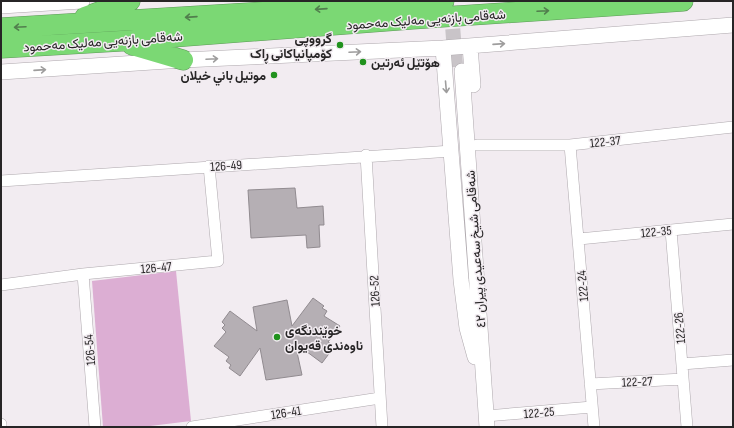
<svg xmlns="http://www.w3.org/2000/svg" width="734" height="428" viewBox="0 0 734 428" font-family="'Sofia Sans Condensed',Vazirmatn,sans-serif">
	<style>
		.green { fill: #dcaed3 }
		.building { fill: #b5afb4; stroke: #918b90 }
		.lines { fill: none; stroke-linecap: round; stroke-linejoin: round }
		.secondary-tunnel { stroke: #c9c4c8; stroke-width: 15; stroke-dasharray: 15 8; stroke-linecap: butt }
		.street-casing { stroke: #aea8ad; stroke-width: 12 }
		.secondary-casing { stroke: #aea8ad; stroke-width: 16 }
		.highway-casing { stroke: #5e9959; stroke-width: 21 }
		.street { stroke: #fff; stroke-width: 11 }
		.secondary { stroke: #fff; stroke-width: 15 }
		.highway { stroke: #7bd874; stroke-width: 20 }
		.oneway { stroke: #517e4d }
		.oneway2 { stroke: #9e9d9d }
		.poi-dot { fill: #20921d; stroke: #f2ecf1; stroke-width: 1.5 }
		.labels { text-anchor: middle; stroke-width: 3; stroke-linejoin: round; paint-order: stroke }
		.street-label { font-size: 13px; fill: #272526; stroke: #f2ecf1 }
		.poi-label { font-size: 13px; font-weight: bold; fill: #272526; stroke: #f2ecf1; text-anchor: end }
	</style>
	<rect width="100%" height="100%" fill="#f2ecf1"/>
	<path class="green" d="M 176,271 L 191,421 L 142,427 L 103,427 L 92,281 Z"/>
	<path class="building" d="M 295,188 L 297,208 L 323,206 L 324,225 L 319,225 L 320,247 L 307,248 L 306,235 L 251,238 L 248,190 Z
		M 313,298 L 324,306 L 322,308 L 327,311 L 324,316 L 340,326 L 328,342 L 331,344 L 328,348 L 331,351 L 322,363 L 295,343 L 302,375 L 266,380 L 260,348 L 240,376 L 229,368 L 231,365 L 226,361 L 229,357 L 214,346 L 226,332 L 222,328 L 225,325 L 222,322 L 230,311 L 257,331 L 253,307 L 287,300 L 292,326 Z"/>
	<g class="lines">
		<path class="secondary-tunnel" d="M 451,6 L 456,71"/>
		<g class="street-casing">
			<path id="street" d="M 477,145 L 570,145 L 733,127
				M 570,145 L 594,427
				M 366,155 L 382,427
				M 1,181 L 452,151
				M 671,230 L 687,427
				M 579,239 L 733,224
				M 83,274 L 95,427
				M 1,285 L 83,274 L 218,261 L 209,166
				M 682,364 L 733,360
				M 590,384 L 683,379
				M 486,416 L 592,407
				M 1,424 L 1,427
				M 192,427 L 380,398"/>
		</g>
		<g class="secondary-casing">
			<path id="secondary" d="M 1,6 L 82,1
				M 470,46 L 473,85
				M 443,48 L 461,280 L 467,328 L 475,357
				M 462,71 L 487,427
				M 1,72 L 183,60 L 443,48 L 733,25"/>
		</g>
		<g class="highway-casing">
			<path id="highway" d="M 85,17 L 130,1
				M 1,28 L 444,1
				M 132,45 L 183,60
				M 1,48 L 121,41 L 412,19 L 683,1"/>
		</g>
		<use href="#street" class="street"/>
		<use href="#secondary" class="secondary"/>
		<use href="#highway" class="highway"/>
	</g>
	<defs><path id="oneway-shaft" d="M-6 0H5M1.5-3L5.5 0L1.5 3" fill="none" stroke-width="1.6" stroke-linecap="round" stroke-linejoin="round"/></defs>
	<g class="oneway">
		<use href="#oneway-shaft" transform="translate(321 9) rotate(176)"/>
		<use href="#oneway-shaft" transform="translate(543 11) rotate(-3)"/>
		<use href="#oneway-shaft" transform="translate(191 17) rotate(176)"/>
		<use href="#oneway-shaft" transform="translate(20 27) rotate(177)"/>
	</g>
	<g class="oneway2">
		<use href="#oneway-shaft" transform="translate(499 44) rotate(-4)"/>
		<use href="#oneway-shaft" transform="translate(355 52) rotate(-3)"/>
		<use href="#oneway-shaft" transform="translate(212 59) rotate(-3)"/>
		<use href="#oneway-shaft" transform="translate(40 70) rotate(-4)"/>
		<use href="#oneway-shaft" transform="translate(446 87) rotate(85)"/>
	</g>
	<g class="poi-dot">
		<circle cx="340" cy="45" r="4"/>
		<circle cx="363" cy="62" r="4"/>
		<circle cx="274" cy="75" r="4"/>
		<circle cx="277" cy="337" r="4"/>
	</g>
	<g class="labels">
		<g class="street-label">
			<text transform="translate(426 19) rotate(-4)" y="5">شەقامی بازنەیی مەلیک مەحمود</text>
			<text transform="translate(103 41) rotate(-4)" y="5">شەقامی بازنەیی مەلیک مەحمود</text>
			<text transform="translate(605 141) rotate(-6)" y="5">122-37</text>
			<text transform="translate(226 165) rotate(-4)" y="5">126-49</text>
			<text transform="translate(656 231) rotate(-6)" y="5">122-35</text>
			<text transform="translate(475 249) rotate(-94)" y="5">شەقامی شیخ سەعیدی پیران ٤٢</text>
			<text transform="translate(156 267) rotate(-5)" y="5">126-47</text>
			<text transform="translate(582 286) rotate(-95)" y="5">122-24</text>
			<text transform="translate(374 291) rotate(-93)" y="5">126-52</text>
			<text transform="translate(679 328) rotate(-95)" y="5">122-26</text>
			<text transform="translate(89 350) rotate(-95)" y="5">126-54</text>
			<text transform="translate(637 381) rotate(-3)" y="5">122-27</text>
			<text transform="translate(286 412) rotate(-9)" y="5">126-41</text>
			<text transform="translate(539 412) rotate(-5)" y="5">122-25</text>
		</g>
		<g class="poi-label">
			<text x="332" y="43">گرووپی<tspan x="332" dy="15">کۆمپانیاکانی ڕاک</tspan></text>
			<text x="371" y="67" text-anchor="start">هۆتێل ئەرتین</text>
			<text x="266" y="80">موتيل باني خيلان</text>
			<text x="285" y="335" text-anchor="start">خوێندنگەی<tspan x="285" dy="15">ناوەندی قەیوان</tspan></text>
		</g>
	</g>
	<rect width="734" height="428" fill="none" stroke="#272526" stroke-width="4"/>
</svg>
